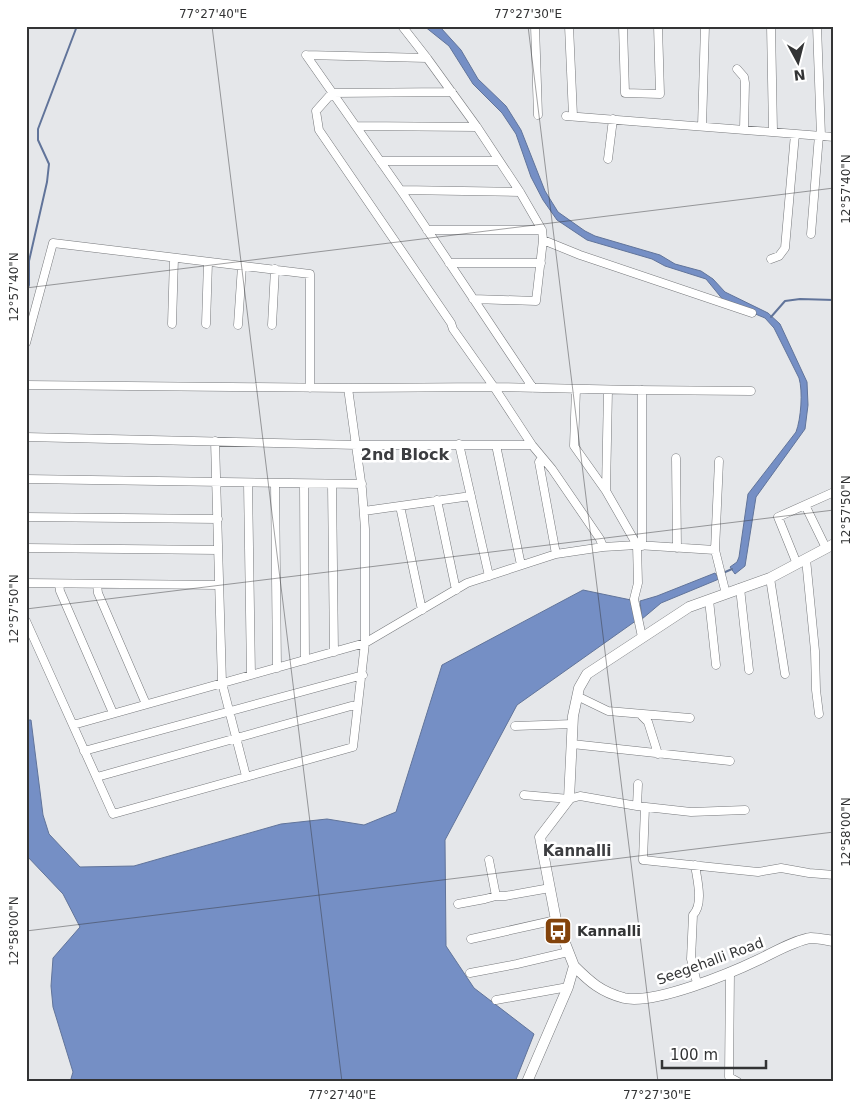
<svg xmlns="http://www.w3.org/2000/svg" width="860" height="1108" viewBox="0 0 860 1108" font-family="'DejaVu Sans',sans-serif">
	<style>
		.water { fill: #758fc5; stroke: #61749a }
		.lines { fill: none; stroke-linecap: round; stroke-linejoin: round }
		.stream { stroke: #61749a; stroke-width: 2 }
		.minor-casing { stroke: #77797c; stroke-width: 9 }
		.tertiary-casing { stroke: #77797c; stroke-width: 11 }
		.minor { stroke: #fff; stroke-width: 8 }
		.tertiary { stroke: #fff; stroke-width: 10 }
		.ticks { fill: none; stroke: #333435; stroke-width: 1; stroke-opacity: 0.45 }
		.labels { text-anchor: middle; stroke-width: 5; stroke-linejoin: round; paint-order: stroke }
		.poi-label { font-size: 14px; font-weight: bold; fill: #333435; stroke: #fff; text-anchor: start }
		.street-label { font-size: 14px; fill: #333435; stroke: #fff }
		.neighbourhood-label { font-size: 15px; font-weight: bold; fill: #3c3d40; stroke: #fff }
		.quarter-label { font-size: 16px; font-weight: bold; fill: #3c3d40; stroke: #fff }
		.neatline { fill: none; stroke: #333435; stroke-width: 2 }
		.ticks-label { font-size: 12px; text-anchor: middle; fill: #333435 }
	</style>
	<rect width="100%" height="100%" fill="#e5e7ea"/>
	<path class="water" d="M 424,26 L 439,26 L 441,28 L 461,50 L 478,79 L 506,106 L 521,130 L 545,191 L 558,212 L 585,231 L 595,236 L 660,255 L 675,264 L 701,271 L 713,279 L 725,292 L 768,313 L 780,324 L 807,382 L 808,405 L 805,429 L 756,497 L 745,566 L 735,574 L 730,567 L 737,562 L 739,557 L 748,494 L 796,432 C 801,419 803,391 799,378 L 774,328 L 765,318 L 724,301 L 706,279 L 665,266 L 652,259 L 587,240 L 557,220 L 543,200 L 531,177 L 516,134 L 502,113 L 473,84 L 449,46 Z
		M 715,573 L 719,579 L 661,603 L 642,619 L 640,601 L 657,596 Z
		M 583,590 L 631,600 L 637,620 L 517,705 L 445,840 L 446,946 L 474,988 L 534,1034 L 515,1082 L 70,1082 L 73,1072 L 53,1007 L 51,986 L 53,958 L 80,927 L 63,894 L 26,855 L 26,720 L 31,720 L 43,815 L 49,834 L 80,867 L 134,866 L 281,824 L 327,819 L 364,825 L 396,812 L 442,665 Z"/>
	<g class="lines">
		<path class="stream" d="M 26,294 L 29,285 L 29,261 L 47,182 L 49,164 L 38,140 L 38,129 L 77,26
			M 771,317 L 785,301 L 800,299 L 834,300
			M 723,573 L 732,569"/>
		<g class="minor-casing">
			<path id="minor" d="M 402,26 L 427,58 L 477,127 L 520,192 L 542,230 L 543,240 L 580,255 L 752,313
				M 535,26 L 538,115
				M 569,26 L 573,116
				M 623,26 L 625,93 L 660,94 L 658,26
				M 771,26 L 773,131
				M 817,26 L 821,136
				M 306,55 L 404,195 L 533,388
				M 306,55 L 427,58
				M 737,69 L 744,77 L 745,83 L 744,129
				M 452,92 L 332,93 L 316,111 L 319,130 L 451,323 L 453,329 L 494,387 L 532,445 L 552,469 L 600,539 L 603,547
				M 566,116 L 834,137
				M 356,126 L 477,127
				M 702,126 L 705,26
				M 608,159 L 613,119
				M 380,161 L 499,161
				M 401,190 L 520,192
				M 427,230 L 542,230
				M 811,234 L 819,135
				M 771,259 L 779,256 L 785,248 L 795,134
				M 449,263 L 541,263
				M 473,299 L 536,301 L 543,240
				M 172,324 L 174,258
				M 206,324 L 208,262
				M 238,325 L 242,266
				M 272,325 L 275,269
				M 26,343 L 53,243 L 310,274 L 310,388
				M 26,385 L 348,388 L 494,387 L 634,390 L 751,391
				M 576,389 L 574,446 L 606,491 L 637,545 L 638,583 L 634,599 L 642,637
				M 26,437 L 357,445 L 532,445
				M 215,441 L 222,683 L 246,776
				M 459,444 L 489,576
				M 496,445 L 521,565
				M 542,458 L 539,462 L 556,554
				M 676,458 L 677,548
				M 26,479 L 362,484
				M 248,483 L 251,675
				M 275,483 L 277,668
				M 304,484 L 305,660
				M 332,484 L 334,652
				M 606,490 L 608,390
				M 437,500 L 456,590
				M 805,505 L 826,548
				M 400,506 L 422,610
				M 364,511 L 471,496
				M 26,517 L 218,519
				M 642,546 L 642,390
				M 26,548 L 218,550
				M 715,550 L 719,461
				M 806,559 L 815,651 L 816,690 L 819,714
				M 797,564 L 778,517 L 834,492
				M 770,578 L 785,674
				M 26,583 L 219,585
				M 59,584 L 60,591 L 113,713
				M 97,585 L 98,593 L 146,704
				M 740,588 L 749,670
				M 709,600 L 716,665
				M 26,621 L 113,814 L 353,747 L 365,643 L 365,529 L 362,489 L 348,388
				M 577,696 L 608,711 L 690,718
				M 640,714 L 648,722 L 658,754
				M 73,725 L 365,643 L 467,583 L 556,554 L 603,547 L 637,545 L 715,550 L 726,594
				M 515,726 L 573,724
				M 572,744 L 730,761
				M 84,751 L 363,675
				M 97,777 L 351,706 L 357,706
				M 524,795 L 569,799 L 580,796 L 637,806 L 691,812 L 745,810
				M 637,806 L 638,784
				M 645,807 L 643,860 L 758,872 L 781,868 L 809,873 L 834,875
				M 489,860 L 496,896
				M 695,865 C 697,879 704,904 693,915 L 691,959 L 697,983
				M 458,904 L 485,899 L 496,896 L 505,896 L 550,888
				M 471,939 L 556,920
				M 730,972 L 729,1077 L 738,1082
				M 470,973 L 517,964 L 568,952
				M 496,1000 L 568,987"/>
		</g>
		<g class="tertiary-casing">
			<path id="tertiary" d="M 574,966 C 590,982 601,992 624,998 C 654,1005 731,973 758,960 C 773,953 795,940 811,938 C 818,938 827,940 834,941
				M 527,1082 L 568,987 L 574,966 L 556,920 L 540,837 L 569,799 L 573,716 L 579,688 L 587,674 L 689,607 L 770,578 L 834,544"/>
		</g>
		<use href="#minor" class="minor"/>
		<use href="#tertiary" class="tertiary"/>
	</g>
	<path class="ticks" d="M 212,26 L 342,1082M 528,26 L 658,1082M 26,288 L 834,188M 26,609 L 834,510M 26,931 L 834,832M 26,1081 L 26,1082"/>
	<defs>
		<g id="bus-square" transform="scale(1.4375)"><rect x="-9" y="-9" width="18" height="18" rx="4" fill="#83430b" stroke="#fff"/><path d="M-5-6H5V4H4V6H2V4H-2V6H-4V4H-5ZM-3.5-4V0h7V-4ZM-3.5 1.2v1.5H-2V1.2ZM2 1.2v1.5H3.5V1.2Z" fill="#fff"/></g>
	</defs>
	<g fill-rule="evenodd">
		<use href="#bus-square" x="558" y="931"/>
	</g>
	<g class="labels">
		<g class="poi-label">
			<text x="577" y="936">Kannalli</text>
		</g>
		<g class="street-label">
			<text transform="translate(710 961) rotate(-20)" y="5">Seegehalli Road</text>
		</g>
		<g class="neighbourhood-label">
			<text x="577" y="856">Kannalli</text>
		</g>
		<g class="quarter-label">
			<text x="405" y="460">2nd Block</text>
		</g>
	</g>
	<rect width="860" height="1108" fill="none" stroke="#ffffff" stroke-width="55"/>
	<g transform="translate(798 62) rotate(173)" stroke="#ffffff" stroke-width="4" paint-order="stroke">
	<path d="M0-4L9 19L0 12L-9 19Z" fill="#333435"/>
	<text y="-8" font-size="14" font-weight="bold" text-anchor="middle" fill="#333435">N</text>
	</g>
	<path d="M662 1060v8h104v-8" fill="none" stroke="#333435" stroke-width="2.5"/>
	<text x="670" y="1060" font-size="15" fill="#333435" stroke="#ffffff" stroke-width="4" paint-order="stroke">100 m</text>
	<rect x="28" y="28" width="804" height="1052" class="neatline"/>
	<g class="ticks-label">
		<text x="213" y="18">77°27'40"E</text>
		<text x="528" y="18">77°27'30"E</text>
		<text transform="translate(846 189) rotate(-90)" y="4">12°57'40"N</text>
		<text transform="translate(14 287) rotate(-90)" y="4">12°57'40"N</text>
		<text transform="translate(846 510) rotate(-90)" y="4">12°57'50"N</text>
		<text transform="translate(14 609) rotate(-90)" y="4">12°57'50"N</text>
		<text transform="translate(846 832) rotate(-90)" y="4">12°58'00"N</text>
		<text transform="translate(14 931) rotate(-90)" y="4">12°58'00"N</text>
		<text x="342" y="1099">77°27'40"E</text>
		<text x="657" y="1099">77°27'30"E</text>
	</g>
</svg>
